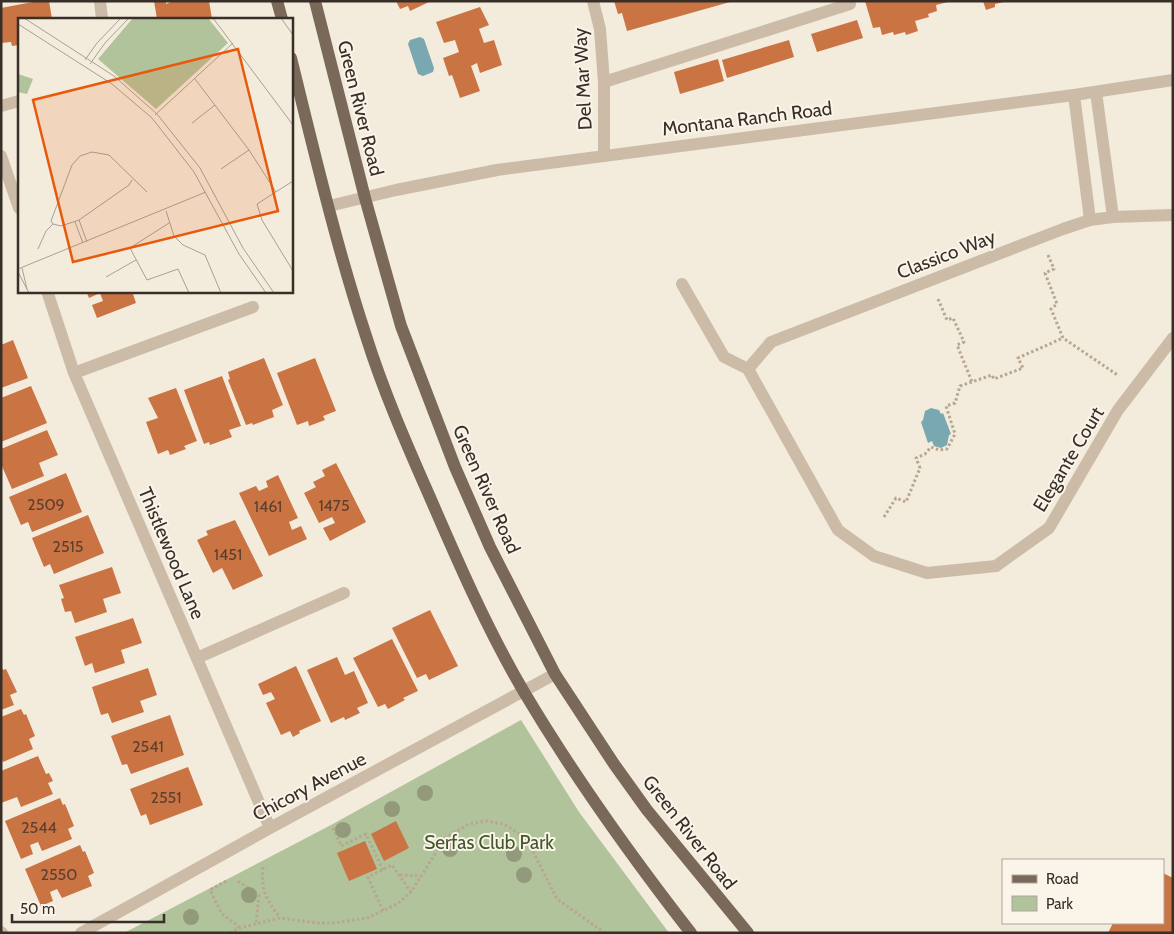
<svg xmlns="http://www.w3.org/2000/svg" width="1174" height="934" viewBox="0 0 1174 934" font-family="Cabin,sans-serif">
	<style>
		.green { fill: #b1c39b }
		.water { fill: #7aa8b1 }
		.building { fill: #ca7343 }
		.lines { fill: none; stroke-linecap: round; stroke-linejoin: round }
		.path { stroke: #b8a691; stroke-width: 3; stroke-dasharray: 2.5 2.5; stroke-linecap: butt }
		.minor { stroke: #ccbca7; stroke-width: 12 }
		.tertiary { stroke: #ccbca7; stroke-width: 12 }
		.primary { stroke: #7a6859; stroke-width: 12 }
		.tree { fill: #929a7b }
		.labels { text-anchor: middle; stroke-width: 4; stroke-linejoin: round; paint-order: stroke }
		.number-label { font-size: 16px; fill: #5c402f }
		.street-label { font-size: 19px; fill: #382f28; stroke: #faf4e9 }
		.park-label { font-size: 19px; fill: #42572b; stroke: #faf4e9 }
		.inset-road { fill: none; stroke: #a8a094; stroke-width: 1 }
		.view { fill: #e8590c; fill-opacity: 0.15; stroke: #e8590c; stroke-width: 2.5 }
		.inset-edge { fill: none; stroke: #382f28; stroke-width: 2.5 }
	</style>
	<rect width="100%" height="100%" fill="#f3ebdc"/>
	<path class="green" d="M 521,720 L 579,812 L 669,933 L 124,933 L 331,825 Z"/>
	<path class="water" d="M 420,37 L 424,39 L 434,68 L 433,72 L 423,76 L 418,74 L 408,44 L 410,40 Z
		M 931,408 L 939,410 L 941,414 L 943,413 L 951,434 L 949,435 L 947,445 L 941,448 L 934,446 L 932,441 L 928,443 L 921,422 L 923,420 L 925,411 Z"/>
	<path class="building" d="M 38,1 L 49,1 L 52,19 L 19,19 L 19,45 L 12,46 L 11,42 L 1,43 L 1,8 Z
		M 154,1 L 166,1 L 166,4 L 173,1 L 209,1 L 212,19 L 173,19 L 173,17 L 157,19 Z
		M 396,1 L 431,1 L 410,11 L 408,6 L 400,9 Z
		M 614,1 L 730,1 L 730,2 L 627,31 L 622,13 L 618,14 Z
		M 865,1 L 948,1 L 948,2 L 936,5 L 937,11 L 928,14 L 929,17 L 915,21 L 918,31 L 906,35 L 905,32 L 894,35 L 893,32 L 882,35 L 880,27 L 873,28 Z
		M 983,1 L 1003,1 L 1004,2 L 995,4 L 995,7 L 986,10 Z
		M 480,7 L 489,25 L 479,29 L 484,43 L 494,40 L 502,65 L 480,73 L 477,63 L 471,66 L 480,91 L 460,98 L 452,75 L 449,76 L 443,58 L 459,52 L 455,40 L 444,43 L 436,22 Z
		M 857,20 L 863,38 L 817,52 L 811,34 Z
		M 789,40 L 794,57 L 727,78 L 722,60 Z
		M 718,59 L 724,81 L 680,94 L 674,72 Z
		M 86,291 L 132,291 L 136,303 L 97,318 L 92,305 L 103,301 L 100,293 L 89,298 Z
		M 13,340 L 28,378 L 1,388 L 1,345 Z
		M 264,358 L 283,405 L 272,410 L 274,417 L 253,425 L 252,423 L 246,425 L 228,380 L 230,379 L 228,372 Z
		M 315,358 L 336,411 L 323,416 L 325,420 L 309,426 L 308,421 L 297,425 L 277,373 Z
		M 222,376 L 241,426 L 229,430 L 232,437 L 210,445 L 209,442 L 204,444 L 184,390 Z
		M 31,386 L 47,423 L 1,442 L 1,398 Z
		M 176,388 L 197,441 L 184,446 L 186,449 L 170,455 L 168,450 L 158,454 L 146,422 L 158,418 L 148,398 Z
		M 47,430 L 58,455 L 39,463 L 44,476 L 12,489 L 1,464 L 1,449 Z
		M 336,463 L 366,522 L 330,541 L 323,528 L 335,523 L 332,517 L 319,523 L 304,493 L 316,487 L 313,482 L 325,476 L 322,470 Z
		M 66,473 L 82,512 L 32,532 L 28,522 L 21,525 L 9,497 Z
		M 278,475 L 298,518 L 289,522 L 292,530 L 301,526 L 307,539 L 269,556 L 239,493 L 256,486 L 259,491 L 268,487 L 266,481 Z
		M 88,515 L 104,553 L 54,574 L 50,564 L 44,567 L 32,538 Z
		M 235,520 L 263,576 L 233,590 L 222,568 L 213,573 L 197,540 L 208,535 L 206,531 Z
		M 112,567 L 121,593 L 103,599 L 107,612 L 75,623 L 71,611 L 65,612 L 61,599 L 64,598 L 59,585 Z
		M 430,610 L 458,666 L 429,680 L 426,674 L 417,678 L 392,628 Z
		M 133,618 L 142,643 L 121,650 L 125,663 L 95,673 L 92,663 L 85,666 L 75,637 Z
		M 392,639 L 418,691 L 403,698 L 405,700 L 388,709 L 385,704 L 378,707 L 353,658 Z
		M 337,657 L 345,675 L 354,671 L 368,703 L 357,708 L 360,713 L 345,720 L 344,717 L 331,723 L 307,670 Z
		M 1,665 L 3,670 L 6,669 L 17,692 L 10,695 L 14,705 L 1,710 Z
		M 296,666 L 321,721 L 299,731 L 300,733 L 293,737 L 290,731 L 281,735 L 266,703 L 275,699 L 271,692 L 263,695 L 258,684 Z
		M 148,668 L 157,695 L 140,701 L 144,712 L 112,723 L 108,713 L 101,715 L 92,687 Z
		M 21,709 L 24,715 L 26,714 L 35,736 L 29,739 L 33,749 L 3,762 L 1,758 L 1,717 Z
		M 170,715 L 184,755 L 131,774 L 127,764 L 122,765 L 111,736 Z
		M 38,756 L 46,774 L 49,773 L 53,781 L 48,783 L 53,794 L 21,807 L 17,797 L 1,803 L 1,771 Z
		M 188,767 L 203,805 L 150,825 L 146,814 L 141,816 L 130,789 Z
		M 60,798 L 63,805 L 65,804 L 74,826 L 68,829 L 72,839 L 42,851 L 38,842 L 30,845 L 33,854 L 21,859 L 5,821 Z
		M 396,821 L 409,848 L 384,861 L 371,834 Z
		M 365,841 L 377,869 L 349,881 L 337,853 Z
		M 80,845 L 83,852 L 85,851 L 94,873 L 88,876 L 92,886 L 62,898 L 57,889 L 50,892 L 53,901 L 41,906 L 25,869 Z
		M 1163,873 L 1173,878 L 1173,933 L 1108,933 L 1113,923 L 1163,923 Z"/>
	<g class="lines">
		<path class="path" d="M 1048,255 L 1054,269 L 1045,273 L 1057,304 L 1051,309 L 1063,338 L 1119,376
			M 938,299 L 947,320 L 953,318 L 964,342 L 957,345 L 972,382
			M 884,517 L 896,498 L 906,502 L 920,468 L 916,458 L 925,454 L 931,447 L 939,450 L 947,449 L 955,434 L 946,406 L 955,403 L 960,386 L 992,375 L 994,379 L 1023,368 L 1018,358 L 1063,338
			M 333,828 L 341,846 L 366,834 L 383,870
			M 263,867 C 261,893 266,898 280,918
			M 400,875 L 422,876
			M 226,881 L 210,890 C 214,897 217,905 221,912 C 226,919 234,921 239,928
			M 238,881 L 259,895 L 256,923
			M 383,911 L 368,877 L 392,865 L 411,892
			M 230,933 L 239,928 L 280,918 L 317,923 L 334,923 L 367,918 L 397,904 L 411,892 L 445,838 L 469,824 L 486,821 L 504,824 L 526,838 L 557,899 L 605,933"/>
		<path class="minor" d="M 100,1 L 102,19
			M 593,1 L 600,29 L 604,82 L 604,156
			M 604,82 L 850,4 L 849,1
			M 1096,92 L 1113,217
			M 1074,95 L 1090,220
			M 1,106 L 19,101
			M 1,156 L 19,208
			M 682,284 L 724,357 L 748,369
			M 47,291 L 74,373 L 270,828
			M 748,369 L 838,530 L 874,556 L 927,573 L 996,566 L 1049,528 L 1118,410 L 1173,338
			M 748,369 L 771,342 L 1063,229 L 1090,220 L 1113,217 L 1173,215
			M 74,373 L 253,307
			M 197,658 L 344,593
			M 1,932 L 2,933
			M 81,933 L 270,828 L 555,674"/>
		<path class="tertiary" d="M 329,206 L 396,190 L 497,170 L 1074,95 L 1173,80"/>
		<path class="primary" d="M 277,1 L 282,19
			M 315,1 L 365,198 L 401,326 L 455,467 L 490,547 L 555,674 L 614,764 L 647,810 L 748,933
			M 291,58 C 314,151 336,245 366,336 C 383,390 406,443 429,495 C 458,562 487,629 524,692 C 574,776 631,856 691,933"/>
	</g>
	<g class="tree">
		<circle cx="425" cy="793" r="8"/>
		<circle cx="392" cy="809" r="8"/>
		<circle cx="343" cy="830" r="8"/>
		<circle cx="450" cy="849" r="8"/>
		<circle cx="514" cy="854" r="8"/>
		<circle cx="524" cy="875" r="8"/>
		<circle cx="249" cy="895" r="8"/>
		<circle cx="191" cy="917" r="8"/>
	</g>
	<g class="labels">
		<g class="number-label">
			<text x="46" y="510">2509</text>
			<text x="334" y="511">1475</text>
			<text x="268" y="512">1461</text>
			<text x="68" y="552">2515</text>
			<text x="228" y="560">1451</text>
			<text x="148" y="752">2541</text>
			<text x="166" y="803">2551</text>
			<text x="39" y="833">2544</text>
			<text x="59" y="880">2550</text>
		</g>
		<g class="street-label">
			<text transform="translate(582 79) rotate(-93)" y="7">Del Mar Way</text>
			<text transform="translate(361 108) rotate(76)" y="7">Green River Road</text>
			<text transform="translate(747 118) rotate(-7)" y="7">Montana Ranch Road</text>
			<text transform="translate(946 254) rotate(-21)" y="7">Classico Way</text>
			<text transform="translate(1068 459) rotate(-59)" y="7">Elegante Court</text>
			<text transform="translate(487 489) rotate(66)" y="7">Green River Road</text>
			<text transform="translate(172 553) rotate(67)" y="7">Thistlewood Lane</text>
			<text transform="translate(309 786) rotate(-28)" y="7">Chicory Avenue</text>
			<text transform="translate(690 832) rotate(52)" y="7">Green River Road</text>
		</g>
		<g class="park-label">
			<text x="489" y="849">Serfas Club Park</text>
		</g>
	</g>
	<g transform="translate(18 18)">
		<rect width="275" height="275" fill="#f3ebdc"/>
		<path d="M 115,0 L 190,0 L 210,25 L 138,91 L 80,41 ZM 0,56 L 15,61 L 9,76 L 0,74 Z" fill="#b1c39b"/>
		<path class="inset-road" d="M 6,0 L 96,58 L 139,96 L 182,150 L 225,230 L 256,275M 195,0 L 275,107M 263,0 L 275,17M 0,6 L 94,66 L 134,100 L 176,154 L 221,236 L 248,275M 67,42 L 79,25 L 103,0M 72,46 L 87,25 L 111,0M 177,61 L 231,132 L 258,174M 137,97 L 215,25M 174,105 L 197,87M 203,151 L 231,132M 275,163 L 239,186 L 244,202 L 275,253M 148,193 L 156,218 L 165,227 L 187,237 L 203,275M 61,202 L 69,224M 57,204 L 65,225M 151,205 L 112,230 L 129,262 L 160,251 L 171,275M 35,206 L 43,208 L 61,202 L 111,167 L 114,162M 20,231 L 28,213 L 35,206 L 33,203 L 54,147 L 62,138 L 74,134 L 91,137 L 129,174M 4,250 L 9,271M 0,251 L 188,174M 0,254 L 11,275M 88,259 L 118,242"/>
		<path class="view" d="M 220,31 L 260,193 L 55,244 L 15,82 Z"/>
		<rect width="275" height="275" class="inset-edge"/>
	</g>
	<rect width="1174" height="934" fill="none" stroke="#382f28" stroke-width="5"/>
	<rect x="1002" y="859" width="162" height="65" fill="#faf4e9" stroke="#aca59c"/>
	<rect x="1012" y="875" width="25" height="8" fill="#7a6859" stroke="#aca59c"/>
	<text x="1046" y="884" font-size="15" fill="#382f28">Road</text>
	<rect x="1012" y="896" width="25" height="15" fill="#b1c39b" stroke="#aca59c"/>
	<text x="1046" y="909" font-size="15" fill="#382f28">Park</text>
	<path d="M12 914v8h152v-8" fill="none" stroke="#382f28" stroke-width="2.5"/>
	<text x="20" y="914" font-size="15" fill="#382f28" stroke="#faf4e9" stroke-width="4" paint-order="stroke">50 m</text>
</svg>
